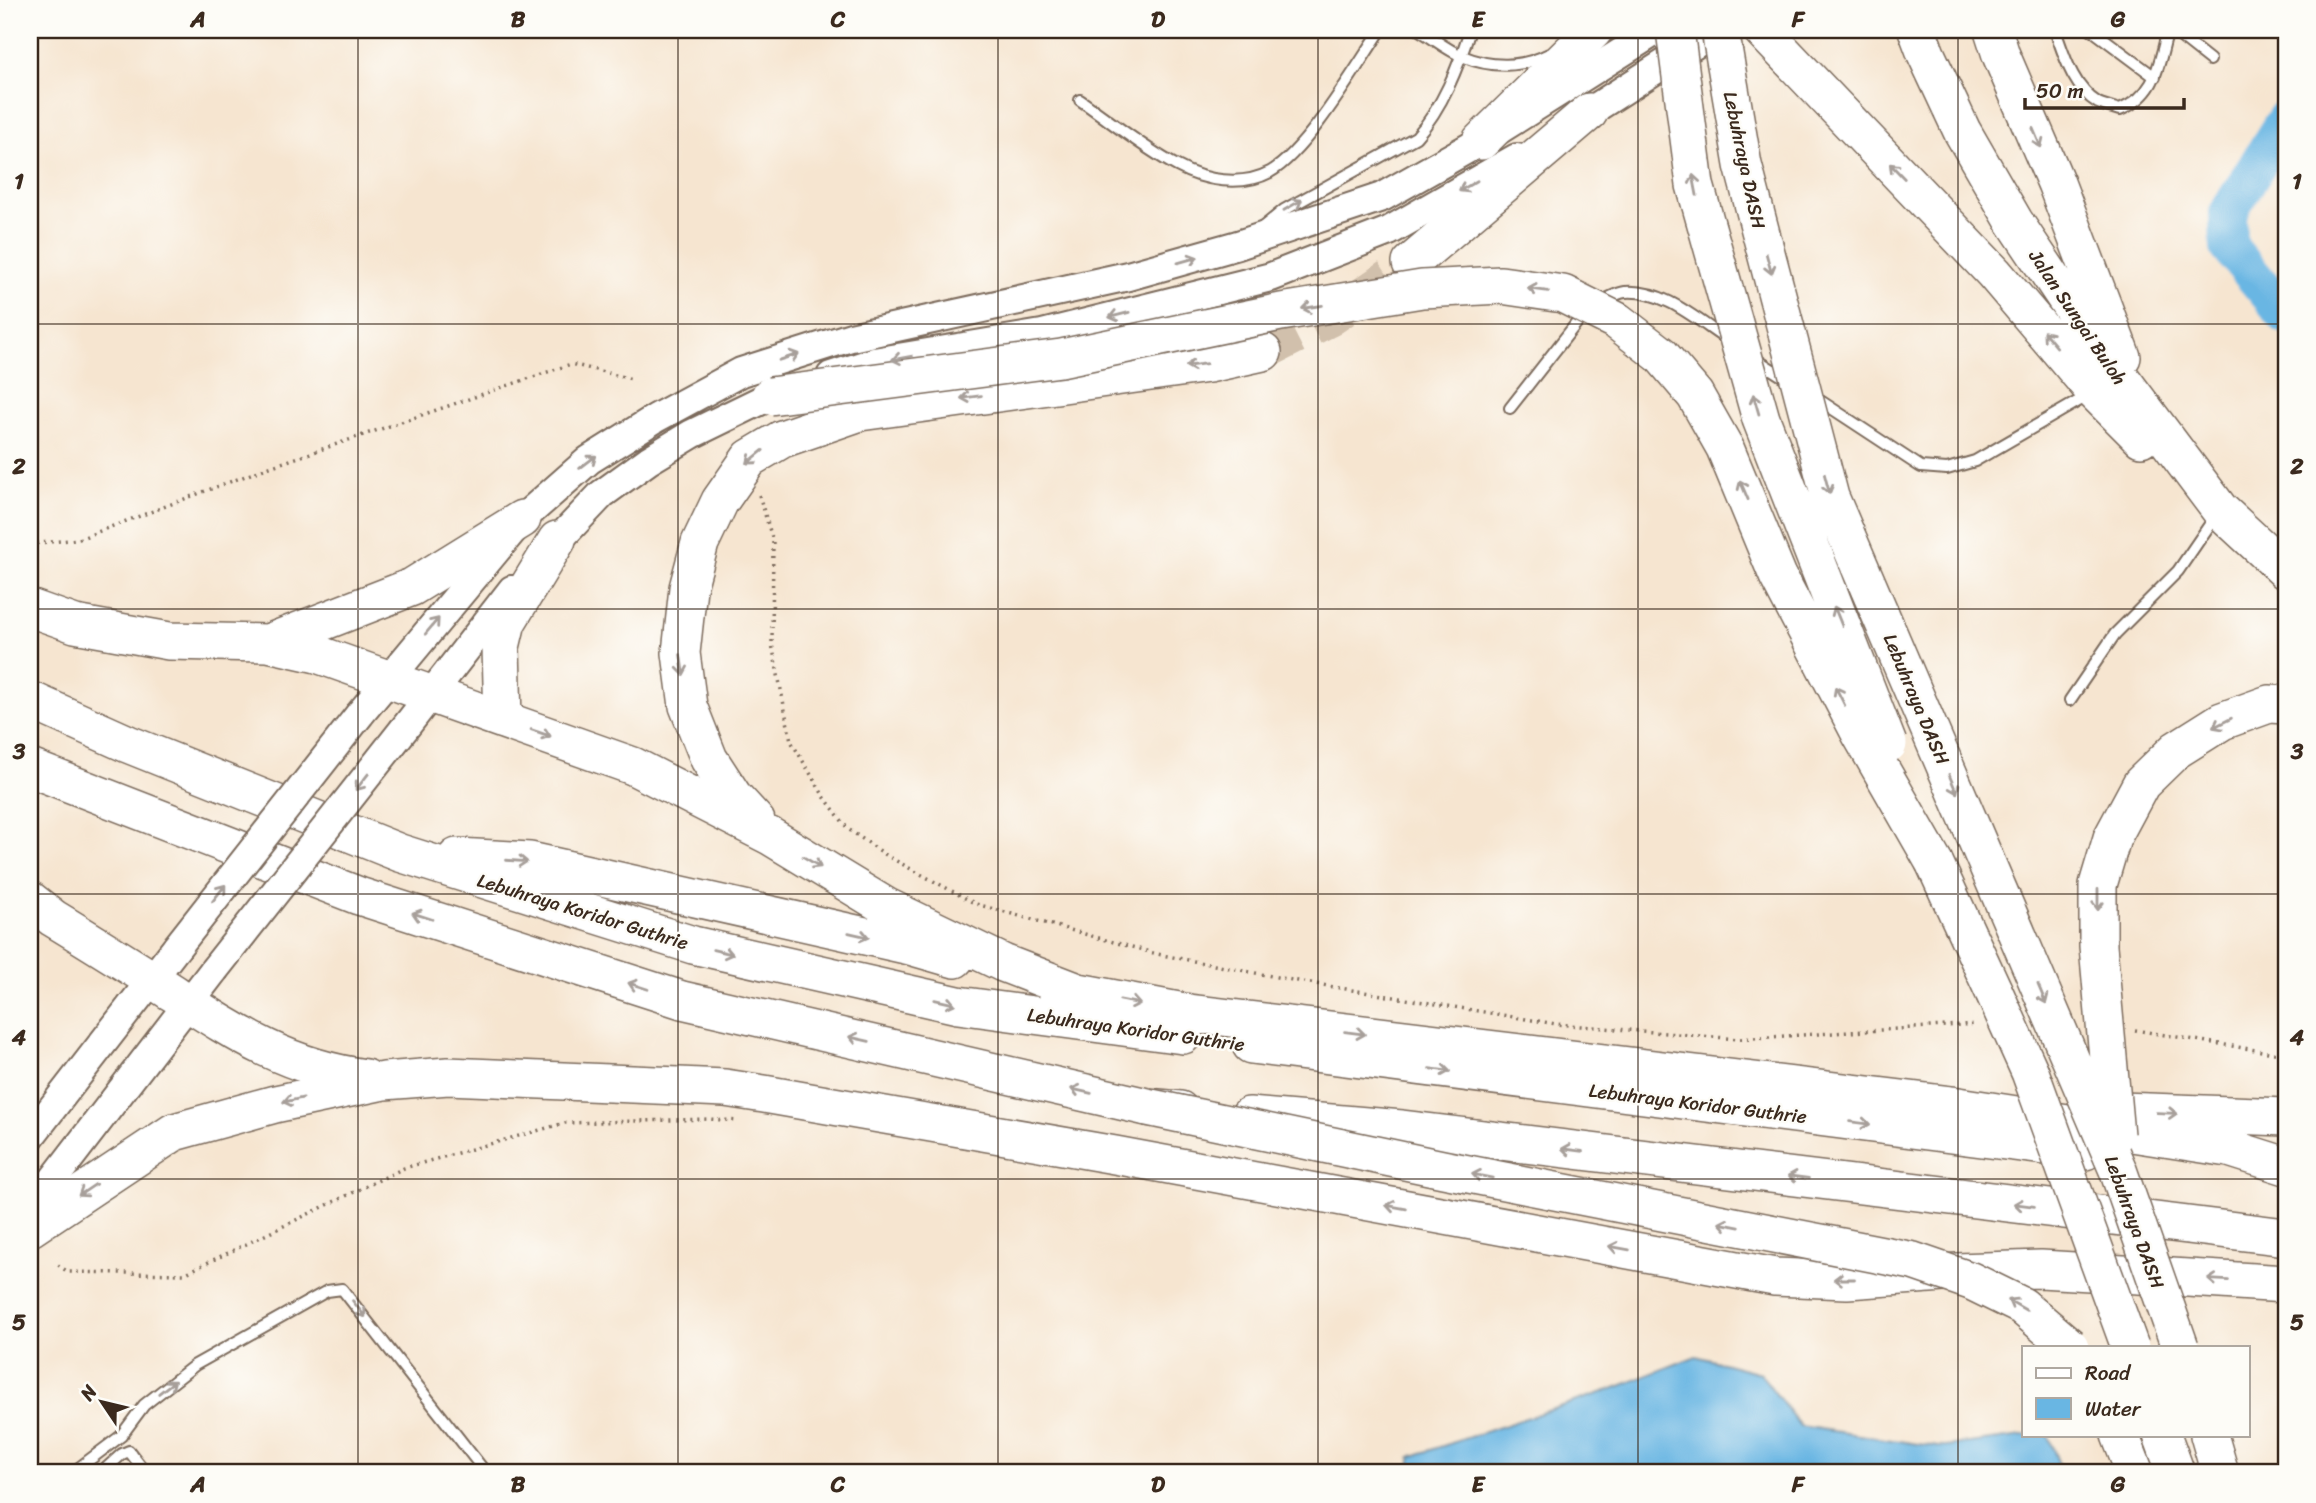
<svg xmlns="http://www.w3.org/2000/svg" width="2316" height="1503" viewBox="0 0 2316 1503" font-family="Sriracha,sans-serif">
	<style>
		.water { fill: #69b6e3; stroke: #527080; stroke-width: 2 }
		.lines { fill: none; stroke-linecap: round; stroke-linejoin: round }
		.river { stroke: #69b6e3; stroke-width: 38 }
		.highway-tunnel { stroke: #d1c0ac; stroke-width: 37; stroke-dasharray: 37 18; stroke-linecap: butt }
		.lane-casing { stroke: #7c6b5c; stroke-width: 14 }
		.secondary-casing { stroke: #7c6b5c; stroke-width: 32 }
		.highway-casing { stroke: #7c6b5c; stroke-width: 40 }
		.path { stroke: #7c6b5c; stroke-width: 3.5; stroke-dasharray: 2 5; stroke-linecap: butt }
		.lane { stroke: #fff; stroke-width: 10 }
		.secondary { stroke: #fff; stroke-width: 28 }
		.highway { stroke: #fff; stroke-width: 37 }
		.secondary-bridge-casing { stroke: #7c6b5c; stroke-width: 32; stroke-linecap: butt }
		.highway-bridge-casing { stroke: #7c6b5c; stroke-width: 40; stroke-linecap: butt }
		.secondary-bridge { stroke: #fff; stroke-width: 28 }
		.highway-bridge { stroke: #fff; stroke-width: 37 }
		.oneway { stroke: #a79f9a }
		.grid { fill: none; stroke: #3b2a1e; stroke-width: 2; stroke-opacity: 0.55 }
		.labels { text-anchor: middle; stroke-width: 5; stroke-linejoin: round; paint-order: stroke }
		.street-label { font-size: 19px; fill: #3b2a1e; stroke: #fdfcf7 }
		.neatline { fill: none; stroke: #3b2a1e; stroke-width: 2.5 }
		.grid-label { font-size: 23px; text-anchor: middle; font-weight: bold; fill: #3b2a1e }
	</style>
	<rect width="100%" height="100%" fill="#fdfcf7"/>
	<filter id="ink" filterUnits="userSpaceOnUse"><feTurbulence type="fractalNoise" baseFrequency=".0143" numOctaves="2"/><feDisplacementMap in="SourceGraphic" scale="14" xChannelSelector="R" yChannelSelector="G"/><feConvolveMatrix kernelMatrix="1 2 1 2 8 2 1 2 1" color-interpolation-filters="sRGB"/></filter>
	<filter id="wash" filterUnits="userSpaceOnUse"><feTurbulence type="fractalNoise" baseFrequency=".00686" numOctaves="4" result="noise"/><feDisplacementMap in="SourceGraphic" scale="28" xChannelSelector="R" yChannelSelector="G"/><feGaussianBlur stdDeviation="1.57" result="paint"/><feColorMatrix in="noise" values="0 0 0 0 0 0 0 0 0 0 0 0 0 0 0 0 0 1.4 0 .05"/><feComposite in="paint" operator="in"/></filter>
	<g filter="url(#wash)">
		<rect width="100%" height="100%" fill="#f6e5d0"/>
		<path class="water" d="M 1696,1356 L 1760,1373 L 1800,1426 L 1938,1447 L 2030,1435 L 2048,1435 L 2061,1470 L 2043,1473 L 1413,1473 L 1410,1457 L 1610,1390 Z"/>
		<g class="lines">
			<path class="river" d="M 2286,118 L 2228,213 L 2229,247 L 2286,315"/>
		</g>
	</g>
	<g filter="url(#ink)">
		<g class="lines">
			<path class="highway-tunnel" d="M 1263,352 L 1330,318 L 1411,263"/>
			<g class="lane-casing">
				<path id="lane" d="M 1419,30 C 1433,38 1447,50 1462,56 C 1491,68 1522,68 1549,54
					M 2055,30 C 2064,55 2073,88 2098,103 C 2105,106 2113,108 2120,110 C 2157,94 2158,66 2168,30
					M 2092,30 L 2155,77
					M 2172,30 L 2210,60
					M 1080,100 C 1112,122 1143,148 1177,166 C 1204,181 1242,187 1270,172 C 1307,151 1356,67 1381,30
					M 1263,227 L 1284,210 L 1416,137 C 1443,107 1458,67 1470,30
					M 1599,302 C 1607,299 1617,293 1625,292 C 1664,289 1698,321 1729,341
					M 1754,358 L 1790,381
					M 1813,396 L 1921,467 L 1947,469 L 1975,461 L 2089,395
					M 1510,408 L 1586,311
					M 2070,700 L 2115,634 L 2178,571 L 2217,514
					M 72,1473 L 121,1436 L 144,1405 L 195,1365 L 327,1291 L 342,1289 L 486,1473
					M 101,1473 L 122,1454 L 129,1451 L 146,1473"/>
			</g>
			<g class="secondary-casing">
				<path id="secondary" d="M 1572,123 L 1717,30
					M 831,376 L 874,362 L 1042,334 L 1271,277 L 1389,231 L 1517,158
					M 544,555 L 602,494 L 649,460 L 692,434 L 770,396 L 789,390
					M 360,714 L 522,519 L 589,460 L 656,418 L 741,372 L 851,337 L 1128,276 L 1238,245 L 1382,197 L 1481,141 L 1657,30
					M 404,729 L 512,590
					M 30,1137 L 177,947
					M 30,1210 L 214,970"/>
			</g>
			<g class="highway-casing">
				<path id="highway" d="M 1762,30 L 1994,273 L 2094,391 L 2141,438
					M 1917,30 L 1926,54 L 1962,131 L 2014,221 L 2105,357 L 2220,510 L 2286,571
					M 1993,30 L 2001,55 L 2056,183 L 2122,357
					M 1481,141 L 1594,30
					M 1411,263 L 1589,112
					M 30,608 L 75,624 L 169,641 L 268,643 L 317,654 L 633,766 L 770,836 L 887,907 L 1003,963 L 1078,992 L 1189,1013 L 1952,1105 L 2229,1148 L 2286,1166
					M 268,643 L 412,587 L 522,519
					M 30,700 L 128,744 L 400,853 L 693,945 L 958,1005 L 1183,1035
					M 503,720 L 501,647 L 507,622 L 557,540
					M 30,768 L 359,896 L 682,1000 L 1147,1107 L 1180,1110
					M 756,821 L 733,796 L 709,759 L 688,706 L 681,653 L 688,588 L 700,543 L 720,501 L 750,458 L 782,439 L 860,412 L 1209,364 L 1263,352
					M 457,857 L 530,861 L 910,946 L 955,959
					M 1934,862 L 1994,992
					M 30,900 L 53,918 C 91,941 129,965 167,989 C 234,1032 285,1067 366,1078
					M 1251,1045 L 2085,1151
					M 2121,1111 L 2286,1117
					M 1249,1116 L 1402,1129 L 2286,1237
					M 30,1228 L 174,1132 L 275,1104 L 384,1081 L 448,1076 L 725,1088 L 764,1094 L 1115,1155 L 1775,1277 L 1847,1280 L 1957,1272 L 2041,1269 L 2286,1284
					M 2120,1435 L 2135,1473
					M 2162,1435 L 2176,1473
					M 2209,1435 L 2220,1473"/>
			</g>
			<path class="path" d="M 759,495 L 773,541 L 772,644 L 791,741 L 823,795 L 848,829 L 889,857 L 976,904 L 1157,954 L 1292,980 L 1556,1024 L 1738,1039 L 1977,1024
				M 30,544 L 79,539 L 261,470 L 571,364 L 632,379
				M 2135,1030 L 2286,1055
				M 58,1265 L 68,1272 L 184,1274 L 404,1168 L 565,1123 L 709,1119 L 738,1121"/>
			<use href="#lane" class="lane"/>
			<use href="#secondary" class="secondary"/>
			<use href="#highway" class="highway"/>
			<g class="secondary-bridge-casing">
				<path id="secondary-bridge" d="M 177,947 L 360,714
					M 214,970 L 404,729"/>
			</g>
			<g class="highway-bridge-casing">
				<path id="highway-bridge" d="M 1675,30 L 1695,185 L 1761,419 L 1888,744
					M 1720,30 L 1743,165 L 1830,497 L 2118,1170 L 2180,1347
					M 770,396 L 1061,358 L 1281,312 L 1422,289 L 1501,285 L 1563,294 L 1617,321 L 1661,355 L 1695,395 L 1725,448 L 1778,576 L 1860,733 L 1934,862
					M 1994,992 L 2030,1072 L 2130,1347
					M 1147,1107 L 1443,1169 L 1913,1261 L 1971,1281 L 2022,1306 L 2070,1347
					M 2115,1135 L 2098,946 L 2098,885 L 2112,838 L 2141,784 L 2176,750 L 2222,721 L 2269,704 L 2286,705"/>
			</g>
			<use href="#secondary-bridge" class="secondary-bridge"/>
			<use href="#highway-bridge" class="highway-bridge"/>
		</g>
		<defs><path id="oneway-shaft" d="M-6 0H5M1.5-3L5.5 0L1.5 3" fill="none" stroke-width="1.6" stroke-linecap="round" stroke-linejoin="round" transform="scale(1.75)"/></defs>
		<g class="oneway">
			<use href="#oneway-shaft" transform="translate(2037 138) rotate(67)"/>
			<use href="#oneway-shaft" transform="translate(1897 171) rotate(-134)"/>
			<use href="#oneway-shaft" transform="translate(1695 185) rotate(-101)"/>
			<use href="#oneway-shaft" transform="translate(1468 186) rotate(150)"/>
			<use href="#oneway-shaft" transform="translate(1293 205) rotate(-30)"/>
			<use href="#oneway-shaft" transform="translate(1188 260) rotate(-16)"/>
			<use href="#oneway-shaft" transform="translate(1769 264) rotate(75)"/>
			<use href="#oneway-shaft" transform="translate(1538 290) rotate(-172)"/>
			<use href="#oneway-shaft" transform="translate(1312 307) rotate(171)"/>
			<use href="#oneway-shaft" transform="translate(1119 315) rotate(166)"/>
			<use href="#oneway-shaft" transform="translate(2050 339) rotate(-130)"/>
			<use href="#oneway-shaft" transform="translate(789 357) rotate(-18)"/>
			<use href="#oneway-shaft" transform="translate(902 358) rotate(170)"/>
			<use href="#oneway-shaft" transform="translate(1196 365) rotate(172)"/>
			<use href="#oneway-shaft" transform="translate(971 397) rotate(172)"/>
			<use href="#oneway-shaft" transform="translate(1756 404) rotate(-106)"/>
			<use href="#oneway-shaft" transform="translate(755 457) rotate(141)"/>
			<use href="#oneway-shaft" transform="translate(588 462) rotate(-37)"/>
			<use href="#oneway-shaft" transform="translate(1827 484) rotate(75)"/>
			<use href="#oneway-shaft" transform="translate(1744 490) rotate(-113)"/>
			<use href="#oneway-shaft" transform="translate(1838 616) rotate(-112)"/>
			<use href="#oneway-shaft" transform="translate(432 626) rotate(-50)"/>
			<use href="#oneway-shaft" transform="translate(682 665) rotate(82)"/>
			<use href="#oneway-shaft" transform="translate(1840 696) rotate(-117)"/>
			<use href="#oneway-shaft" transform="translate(2222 723) rotate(153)"/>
			<use href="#oneway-shaft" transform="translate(541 733) rotate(19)"/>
			<use href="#oneway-shaft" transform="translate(362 782) rotate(128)"/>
			<use href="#oneway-shaft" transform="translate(1953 784) rotate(67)"/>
			<use href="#oneway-shaft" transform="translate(517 861) rotate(4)"/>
			<use href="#oneway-shaft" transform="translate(812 862) rotate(31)"/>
			<use href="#oneway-shaft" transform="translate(219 893) rotate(-52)"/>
			<use href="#oneway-shaft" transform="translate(2098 900) rotate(90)"/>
			<use href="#oneway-shaft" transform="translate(422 916) rotate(-162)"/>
			<use href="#oneway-shaft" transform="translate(859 935) rotate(13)"/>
			<use href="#oneway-shaft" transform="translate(723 952) rotate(13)"/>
			<use href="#oneway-shaft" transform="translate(638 986) rotate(-162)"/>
			<use href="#oneway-shaft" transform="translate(2042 994) rotate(67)"/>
			<use href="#oneway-shaft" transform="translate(945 1002) rotate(13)"/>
			<use href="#oneway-shaft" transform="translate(1130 1002) rotate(11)"/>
			<use href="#oneway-shaft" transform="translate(1355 1033) rotate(7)"/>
			<use href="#oneway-shaft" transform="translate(859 1039) rotate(-167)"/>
			<use href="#oneway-shaft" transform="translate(1440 1070) rotate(7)"/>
			<use href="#oneway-shaft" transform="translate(1081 1091) rotate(-167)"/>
			<use href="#oneway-shaft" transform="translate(293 1100) rotate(168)"/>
			<use href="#oneway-shaft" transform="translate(2167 1113) rotate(2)"/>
			<use href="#oneway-shaft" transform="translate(1860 1123) rotate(7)"/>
			<use href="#oneway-shaft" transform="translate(1572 1150) rotate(-173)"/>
			<use href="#oneway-shaft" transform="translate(1482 1176) rotate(-169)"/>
			<use href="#oneway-shaft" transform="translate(1798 1177) rotate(-173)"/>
			<use href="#oneway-shaft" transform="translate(87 1190) rotate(146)"/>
			<use href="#oneway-shaft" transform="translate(2024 1205) rotate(-173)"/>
			<use href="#oneway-shaft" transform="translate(1396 1207) rotate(-170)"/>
			<use href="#oneway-shaft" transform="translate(1729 1225) rotate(-169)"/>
			<use href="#oneway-shaft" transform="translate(1619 1248) rotate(-170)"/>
			<use href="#oneway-shaft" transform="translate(1844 1279) rotate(180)"/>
			<use href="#oneway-shaft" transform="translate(2218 1280) rotate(-177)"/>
			<use href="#oneway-shaft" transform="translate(2017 1305) rotate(-150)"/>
			<use href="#oneway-shaft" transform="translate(359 1309) rotate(52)"/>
			<use href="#oneway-shaft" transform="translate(167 1387) rotate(-38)"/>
		</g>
	</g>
	<path class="grid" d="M 358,30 L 358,1473M 678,30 L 678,1473M 998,30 L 998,1473M 1318,30 L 1318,1473M 1638,30 L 1638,1473M 1958,30 L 1958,1473M 30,324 L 2286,324M 30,609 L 2286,609M 30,894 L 2286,894M 30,1179 L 2286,1179"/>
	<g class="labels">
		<g class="street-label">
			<text transform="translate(1745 160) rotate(78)" y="7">Lebuhraya DASH</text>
			<text transform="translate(2078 317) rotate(56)" y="7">Jalan Sungai Buloh</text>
			<text transform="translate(1917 699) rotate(67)" y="7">Lebuhraya DASH</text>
			<text transform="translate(583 911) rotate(17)" y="7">Lebuhraya Koridor Guthrie</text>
			<text transform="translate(1136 1029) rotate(8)" y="7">Lebuhraya Koridor Guthrie</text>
			<text transform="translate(1698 1103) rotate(7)" y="7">Lebuhraya Koridor Guthrie</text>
			<text transform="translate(2135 1222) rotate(70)" y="7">Lebuhraya DASH</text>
		</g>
	</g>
	<rect width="2316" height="1503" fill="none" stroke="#fdfcf7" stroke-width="77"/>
	<rect x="2022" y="1346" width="228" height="91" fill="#fdfcf7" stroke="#afa8a0" stroke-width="2"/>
	<rect x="2036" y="1368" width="35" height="10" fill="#ffffff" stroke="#afa8a0" stroke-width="2"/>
	<text x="2085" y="1380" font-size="21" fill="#3b2a1e">Road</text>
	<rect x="2036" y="1398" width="35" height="21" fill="#69b6e3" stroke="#afa8a0" stroke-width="2"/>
	<text x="2085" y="1416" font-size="21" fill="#3b2a1e">Water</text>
	<g transform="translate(102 1402) rotate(305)" stroke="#fdfcf7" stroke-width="5" paint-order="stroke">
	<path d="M0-5L12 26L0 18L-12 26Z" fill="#3b2a1e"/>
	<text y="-10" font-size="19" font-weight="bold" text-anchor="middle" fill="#3b2a1e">N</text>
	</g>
	<path d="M2025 98v10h159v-10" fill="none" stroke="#3b2a1e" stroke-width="3.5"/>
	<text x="2036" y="98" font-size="21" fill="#3b2a1e" stroke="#fdfcf7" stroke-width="5" paint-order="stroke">50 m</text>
	<rect x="38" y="38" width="2240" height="1426" class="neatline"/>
	<g class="grid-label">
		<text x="198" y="27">A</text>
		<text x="518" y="27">B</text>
		<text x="838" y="27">C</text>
		<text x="1158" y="27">D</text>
		<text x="1478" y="27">E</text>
		<text x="1798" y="27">F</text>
		<text x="2118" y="27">G</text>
		<text x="19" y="189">1</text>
		<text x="2297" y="189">1</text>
		<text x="19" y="474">2</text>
		<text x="2297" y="474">2</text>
		<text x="19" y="759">3</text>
		<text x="2297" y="759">3</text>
		<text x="19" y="1045">4</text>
		<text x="2297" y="1045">4</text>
		<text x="19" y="1330">5</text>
		<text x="2297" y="1330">5</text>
		<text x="198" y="1492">A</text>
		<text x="518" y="1492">B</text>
		<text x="838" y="1492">C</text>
		<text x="1158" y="1492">D</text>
		<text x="1478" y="1492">E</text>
		<text x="1798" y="1492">F</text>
		<text x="2118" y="1492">G</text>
	</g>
</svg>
